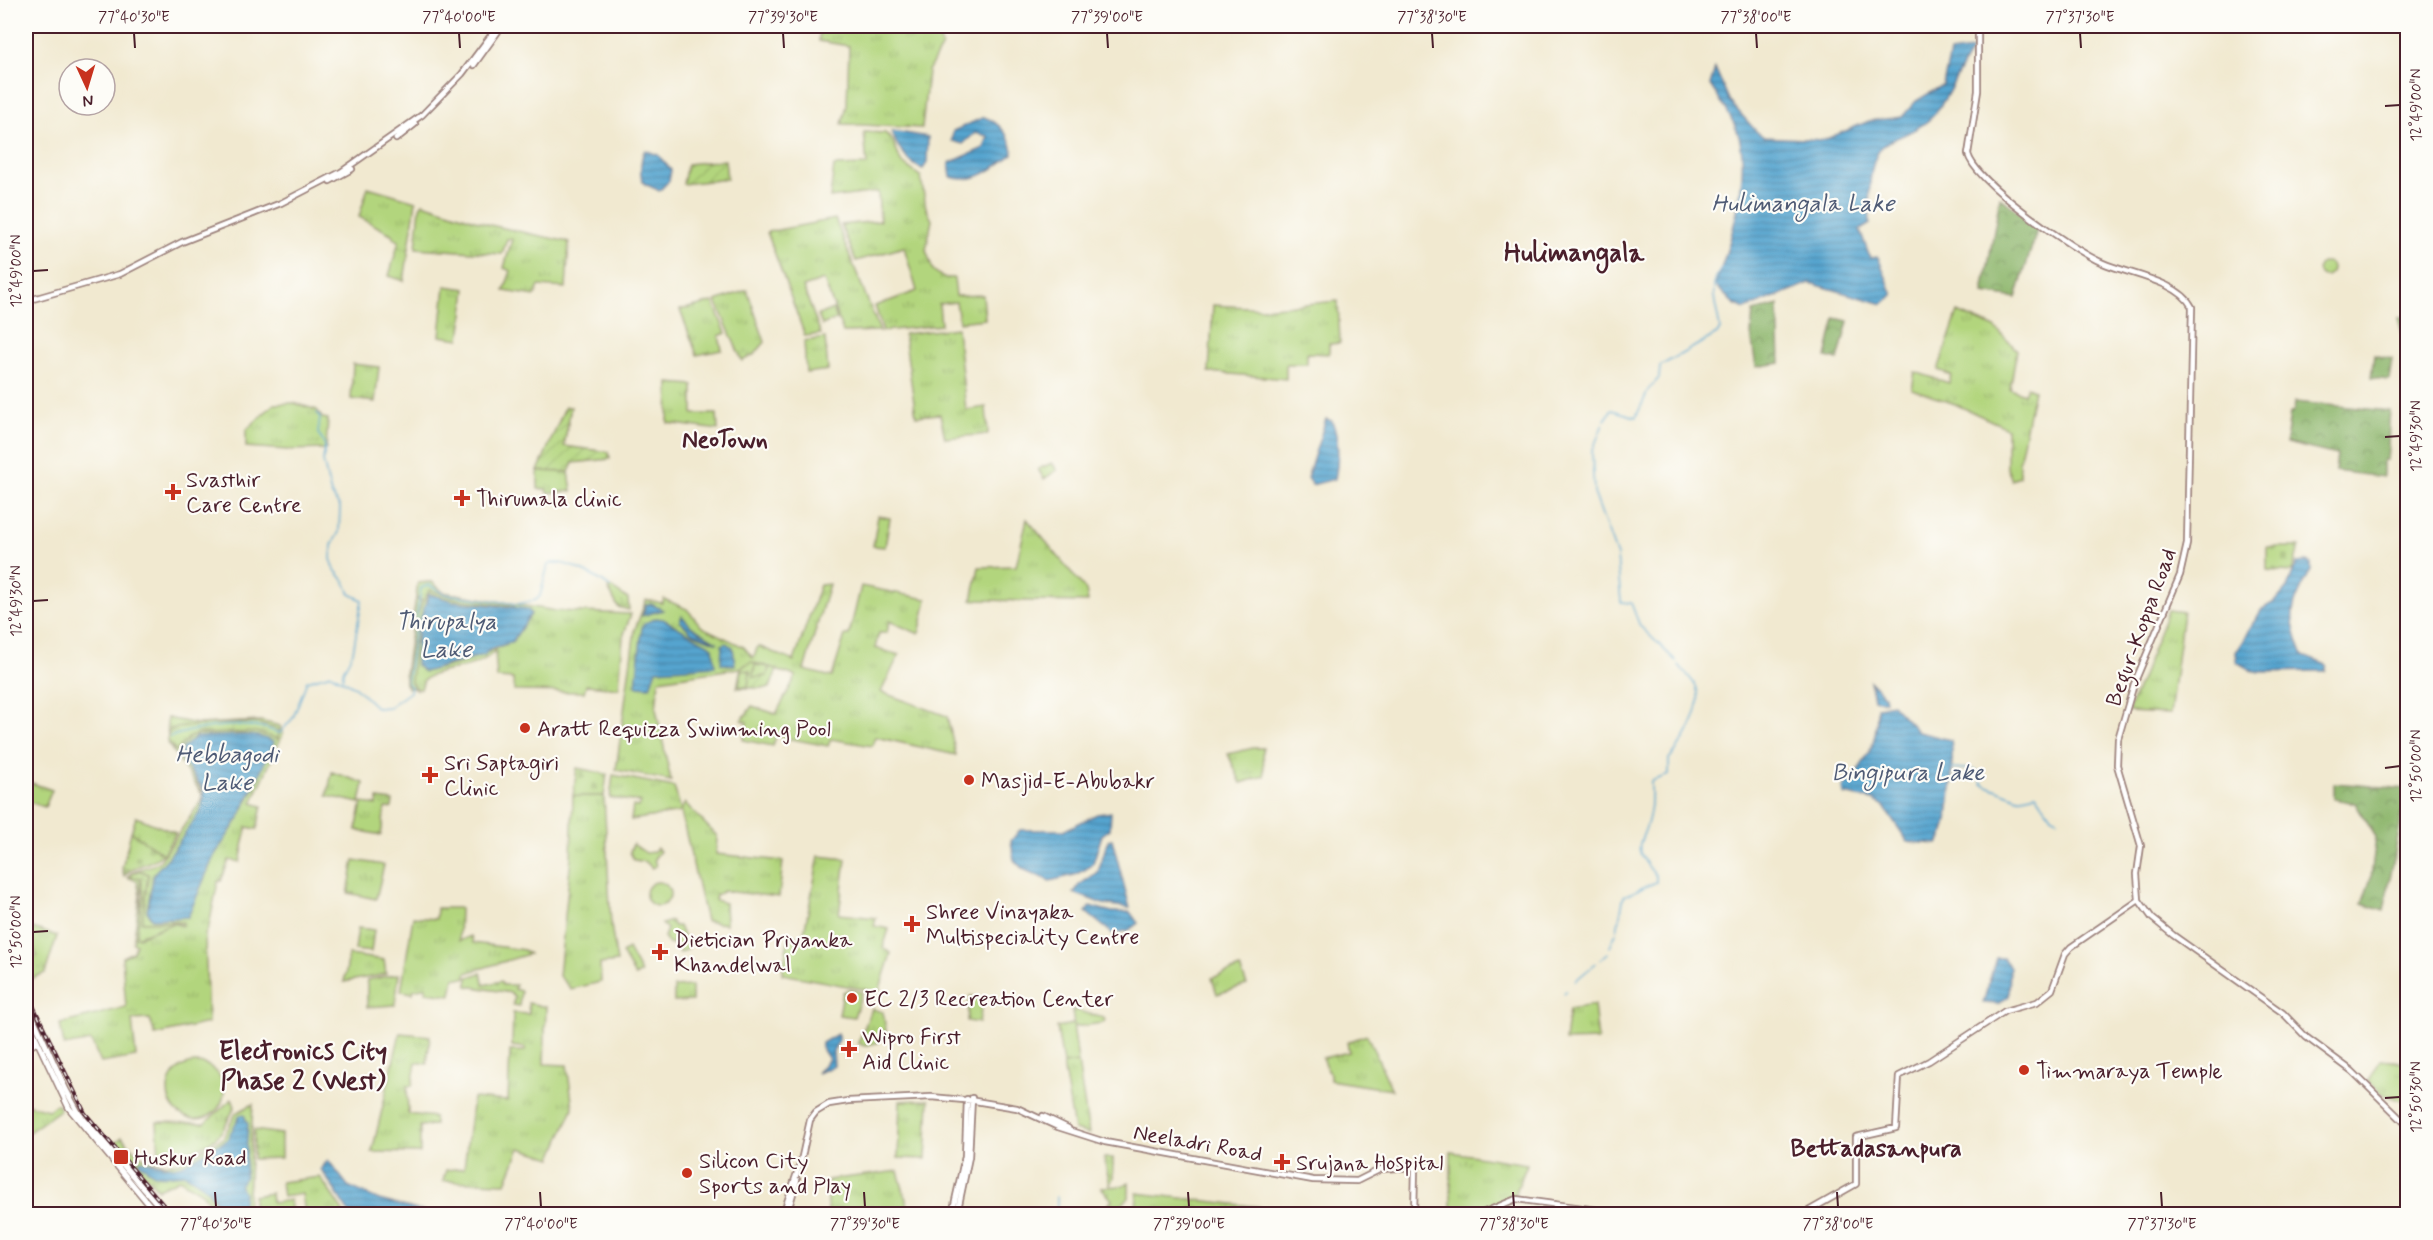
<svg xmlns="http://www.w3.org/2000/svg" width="2433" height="1240" viewBox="0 0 2433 1240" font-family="Mynerve,sans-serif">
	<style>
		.grass { fill: url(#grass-tufts); stroke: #7e7a54; stroke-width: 1.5; fill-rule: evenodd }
		.forest { fill: url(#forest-crowns); stroke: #6c6a4c; stroke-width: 1.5 }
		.wetland { fill: url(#wetland-marsh); stroke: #7e7a54; stroke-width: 1.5 }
		.cemetery { fill: url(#cemetery-stones); stroke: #7e7a54; stroke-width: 1.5 }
		.garden { fill: url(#garden-furrows); stroke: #7e7a54; stroke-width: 1.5 }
		.pitch { fill: #b2d57d; stroke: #7e7a54; stroke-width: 1.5 }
		.water { fill: url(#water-rules); stroke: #50627d; stroke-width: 1.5 }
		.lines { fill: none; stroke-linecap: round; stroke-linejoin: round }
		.stream { stroke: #55a4cf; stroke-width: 1.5 }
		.major-casing { stroke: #9e847e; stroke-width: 8 }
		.highway-casing { stroke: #9e847e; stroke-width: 8 }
		.major { stroke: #fff; stroke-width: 4.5 }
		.highway { stroke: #fff; stroke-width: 5 }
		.rail-casing { stroke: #4a1f2b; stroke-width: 4 }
		.rail { stroke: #fdfcf7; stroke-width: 1.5; stroke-dasharray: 4.5; stroke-linecap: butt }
		.ticks { fill: none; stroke: #4a1f2b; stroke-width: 2 }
		.poi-dot { fill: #c8321e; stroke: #fdfcf7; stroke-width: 2 }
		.labels { text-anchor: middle; stroke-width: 4.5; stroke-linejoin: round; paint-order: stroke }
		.poi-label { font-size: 22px; fill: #4a1f2b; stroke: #fdfcf7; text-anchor: start }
		.street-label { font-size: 22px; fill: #4a1f2b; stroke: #fdfcf7 }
		.water-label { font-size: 24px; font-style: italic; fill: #4f5b75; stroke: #fdfcf7 }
		.neighbourhood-label { font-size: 24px; font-weight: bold; fill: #4a1f2b; stroke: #fdfcf7 }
		.quarter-label { font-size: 26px; font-weight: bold; fill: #4a1f2b; stroke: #fdfcf7 }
		.neatline { fill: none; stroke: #4a1f2b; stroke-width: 2 }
		.ticks-label { font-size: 15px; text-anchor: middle; fill: #4a1f2b }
	</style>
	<defs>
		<pattern id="grass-tufts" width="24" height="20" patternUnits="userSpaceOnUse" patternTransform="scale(1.5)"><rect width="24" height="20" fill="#b2d57d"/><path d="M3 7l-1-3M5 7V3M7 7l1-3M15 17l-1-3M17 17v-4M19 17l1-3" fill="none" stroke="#9bb66c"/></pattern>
		<pattern id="forest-crowns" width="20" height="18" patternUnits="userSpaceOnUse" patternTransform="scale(1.5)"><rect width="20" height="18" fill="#8db66c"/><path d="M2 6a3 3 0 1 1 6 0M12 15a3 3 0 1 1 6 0" fill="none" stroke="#759359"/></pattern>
		<pattern id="wetland-marsh" width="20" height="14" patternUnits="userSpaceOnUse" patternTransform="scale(1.5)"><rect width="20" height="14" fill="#b2d57d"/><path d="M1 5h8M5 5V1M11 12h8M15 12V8" fill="none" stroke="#9bb66c"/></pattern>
		<pattern id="cemetery-stones" width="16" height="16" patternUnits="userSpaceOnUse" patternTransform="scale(1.5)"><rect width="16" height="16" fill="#b2d57d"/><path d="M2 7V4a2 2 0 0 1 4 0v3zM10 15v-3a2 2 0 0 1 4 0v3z" fill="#9bb66c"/></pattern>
		<pattern id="garden-furrows" width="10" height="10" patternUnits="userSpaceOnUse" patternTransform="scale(1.5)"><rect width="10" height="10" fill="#b2d57d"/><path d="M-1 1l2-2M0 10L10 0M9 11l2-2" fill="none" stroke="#9bb66c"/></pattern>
		<pattern id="water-rules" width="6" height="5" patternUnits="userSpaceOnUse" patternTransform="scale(1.5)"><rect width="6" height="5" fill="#55a4cf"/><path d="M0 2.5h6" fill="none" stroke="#4885a8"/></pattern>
	</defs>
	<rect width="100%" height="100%" fill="#fdfcf7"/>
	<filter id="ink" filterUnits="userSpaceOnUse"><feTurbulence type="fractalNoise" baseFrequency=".0167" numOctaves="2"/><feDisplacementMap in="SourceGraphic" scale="12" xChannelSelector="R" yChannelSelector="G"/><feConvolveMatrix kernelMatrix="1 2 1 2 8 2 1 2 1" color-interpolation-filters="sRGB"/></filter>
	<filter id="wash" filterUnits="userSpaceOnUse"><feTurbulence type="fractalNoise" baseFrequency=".008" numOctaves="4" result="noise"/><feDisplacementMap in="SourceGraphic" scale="24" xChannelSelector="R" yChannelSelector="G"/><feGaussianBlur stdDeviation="1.35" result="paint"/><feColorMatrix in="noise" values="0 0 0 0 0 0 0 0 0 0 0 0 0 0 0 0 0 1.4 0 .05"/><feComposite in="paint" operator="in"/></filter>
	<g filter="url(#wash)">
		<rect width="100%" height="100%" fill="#f1e9d0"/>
		<path class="grass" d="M 820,26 L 935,26 L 942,46 L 928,71 L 922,128 L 842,124 L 847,105 L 849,46 L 819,41 Z
			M 864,132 L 885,133 L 893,141 L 901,162 L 921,177 L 926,208 L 932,220 L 926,250 L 933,270 L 943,278 L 954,278 L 956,296 L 983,295 L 985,319 L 959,322 L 956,302 L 939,304 L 941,325 L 883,331 L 875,306 L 917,291 L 904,247 L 856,261 L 841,225 L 880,221 L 878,192 L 830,198 L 834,166 L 867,165 Z
			M 368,187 L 416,201 L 404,281 L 389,276 L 399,241 L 393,238 L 393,235 L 359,217 Z
			M 423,203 L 490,225 L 569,242 L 566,288 L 539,286 L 535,296 L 504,291 L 511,271 L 504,268 L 512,239 L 507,239 L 502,254 L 416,248 L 420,207 Z
			M 835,219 L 880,331 L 843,332 L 824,280 L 803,287 L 821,334 L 805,336 L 767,232 Z
			M 445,286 L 466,289 L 460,339 L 440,336 Z
			M 747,290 L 765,342 L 755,354 L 742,361 L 716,301 Z
			M 1338,301 L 1340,343 L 1329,344 L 1329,354 L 1307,353 L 1307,364 L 1286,364 L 1286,379 L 1209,372 L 1213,305 L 1263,308 Z
			M 713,302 L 726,333 L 719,336 L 722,350 L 697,355 L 680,310 Z
			M 1958,312 L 1995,328 L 2017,350 L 2010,389 L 2024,394 L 2027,387 L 2034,390 L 2019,462 L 2019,477 L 2012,480 L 2007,468 L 2007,428 L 1955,404 L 1912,389 L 1915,372 L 1949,383 L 1951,375 L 1938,370 Z
			M 957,328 L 966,410 L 986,407 L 988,434 L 945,438 L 940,414 L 916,416 L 904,334 Z
			M 825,338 L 828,370 L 806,373 L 804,341 Z
			M 353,364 L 379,367 L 375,402 L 351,399 Z
			M 669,383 L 693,385 L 693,414 L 717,414 L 718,430 L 668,423 Z
			M 294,403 L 317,410 L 322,418 L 328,419 L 326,449 L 288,450 L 246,447 L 246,430 L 274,404 Z
			M 538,471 L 569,472 L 572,491 L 547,493 L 546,489 L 538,489 Z
			M 878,516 L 890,518 L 885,547 L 873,546 Z
			M 1027,519 L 1086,590 L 1088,602 L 972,600 L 979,567 L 1016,566 Z
			M 432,582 L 443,592 L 556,611 L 631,614 L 623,637 L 619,688 L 586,685 L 584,692 L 514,691 L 513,679 L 497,678 L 495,651 C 479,668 451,668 430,676 L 424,680 L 421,689 L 408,688 L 405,684 L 405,674 L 418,583 ZM 432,594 L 453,601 L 531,614 L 512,642 L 461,663 L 424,672 L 416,665 L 418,626 L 428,595 Z
			M 829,584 L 804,670 L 832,677 L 845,635 L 849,635 L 861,586 L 927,599 L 919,634 L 889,621 L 887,633 L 879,633 L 875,648 L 899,655 L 881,692 L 947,716 L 956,755 L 875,737 L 872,746 L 831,739 L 828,746 L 776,736 L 773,746 L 743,740 L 747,722 L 742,720 L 752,706 L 776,714 L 796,676 L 751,663 L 740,668 L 659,680 L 656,709 L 671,781 L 616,770 L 635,629 L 646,600 L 662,603 L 664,599 L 687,609 L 702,627 L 744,647 L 753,658 L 758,646 L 794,661 L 820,585 Z
			M 2168,610 L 2183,612 L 2170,714 L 2128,712 Z
			M 167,718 L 198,724 L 261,721 L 280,726 L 283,734 L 252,803 L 262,806 L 257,829 L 247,827 L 240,862 L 229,860 L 221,881 L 218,881 L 209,926 L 205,935 L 208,1023 L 155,1035 L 150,1019 L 132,1020 L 136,1057 L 101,1063 L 91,1041 L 64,1046 L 60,1024 L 126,1007 L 122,957 L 133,952 L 136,944 L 133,943 L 140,895 L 137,881 L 127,877 C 138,865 148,870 160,861 L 201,801 L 202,794 L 168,744 ZM 257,723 L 279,730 L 278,739 L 256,732 L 198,734 L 190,737 L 177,750 L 173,749 L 170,729 L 207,724 ZM 245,735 L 259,736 L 262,768 L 257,782 L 239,818 L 214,856 L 188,917 L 152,919 L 147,911 L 154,873 L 168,859 L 201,810 L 205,796 L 181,756 L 197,737 ZM 142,871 L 148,874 L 142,922 L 177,921 L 182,926 L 173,923 L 139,937 C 138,917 143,898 140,878 L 134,876 L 133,872 Z
			M 1253,748 L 1263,748 L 1264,776 L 1241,783 L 1228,754 Z
			M 332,772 L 364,783 L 360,803 L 327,796 Z
			M 613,775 L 674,787 L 681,810 L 685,803 L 717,836 L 716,854 L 783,861 L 779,897 L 724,891 L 716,895 L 715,900 L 725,903 L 726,924 L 706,921 L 681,812 L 631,820 L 633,806 L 639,807 L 640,802 L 610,798 Z
			M 26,781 L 52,790 L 45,807 L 26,801 Z
			M 573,796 L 604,796 L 611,925 L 617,962 L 600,964 L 601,982 L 571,989 L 559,976 L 571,857 Z
			M 378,799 L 393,801 L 392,808 L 385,808 L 381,835 L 356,830 L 362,803 L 377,805 Z
			M 136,817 L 176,833 L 163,854 L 131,832 Z
			M 633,844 L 646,853 L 653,852 L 657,848 L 660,851 L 654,859 L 656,866 L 652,868 L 646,862 L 634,860 L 630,852 Z
			M 819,856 L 846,859 L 839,914 L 876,918 L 874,926 L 889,929 L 883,948 L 891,953 L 879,992 L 782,974 L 789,935 L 803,938 Z
			M 354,860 L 384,865 L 376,899 L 348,893 Z
			M 437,908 L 460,908 L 459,941 L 471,936 L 473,943 L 524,950 L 529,954 L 466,973 L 466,978 L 454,978 L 451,995 L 426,992 L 426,987 L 413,990 L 413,993 L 401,991 L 413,917 L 436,919 Z
			M 671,921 L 674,926 L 679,926 L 688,949 L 680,953 L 675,944 L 668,943 L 664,937 L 667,929 L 662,924 Z
			M 26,926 L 57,936 L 45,973 L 28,980 L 26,962 L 37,956 L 26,933 Z
			M 358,928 L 374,930 L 371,952 L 355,950 Z
			M 349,955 L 384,960 L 386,974 L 344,982 Z
			M 1240,968 L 1247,985 L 1217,994 L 1212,978 Z
			M 481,973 L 484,985 L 501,981 L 503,985 L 516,985 L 514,989 L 521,991 L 519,1006 L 513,1005 L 514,997 L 511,993 L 467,986 L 468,977 Z
			M 399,974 L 395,1005 L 367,1007 L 367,980 Z
			M 692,986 L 692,1001 L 674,1002 L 674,987 Z
			M 528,1003 L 546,1007 L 544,1064 L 567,1065 L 573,1108 L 552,1158 L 520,1148 L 506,1183 L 443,1181 L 446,1170 L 464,1168 L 473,1098 L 508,1101 L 510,1051 L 525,1051 L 526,1048 L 512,1046 L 513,1013 L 529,1014 Z
			M 1594,1005 L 1598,1040 L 1565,1041 L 1569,1009 Z
			M 872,1009 L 883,1012 L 886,1031 L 879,1042 L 864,1046 L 858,1043 Z
			M 1072,1009 L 1104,1018 L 1105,1021 L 1103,1023 L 1074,1027 Z
			M 400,1033 L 430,1036 L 427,1064 L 416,1062 L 412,1086 L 407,1086 L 408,1114 L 434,1117 L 435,1125 L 420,1126 L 420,1153 L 372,1152 Z
			M 1367,1035 L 1392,1090 L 1330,1080 L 1330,1075 L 1322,1058 L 1349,1052 L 1347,1042 Z
			M 2380,1060 L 2407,1062 L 2407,1107 L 2406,1102 L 2383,1094 L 2369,1081 Z
			M 1078,1062 L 1089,1134 L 1074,1130 L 1063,1064 Z
			M 232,1099 L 235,1107 C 230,1115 227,1125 221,1132 C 210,1148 177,1156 159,1157 L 157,1122 L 205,1123 Z
			M 929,1100 L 926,1159 L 898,1158 L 900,1101 Z
			M 26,1104 L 48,1110 L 57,1104 L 60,1110 L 26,1134 Z
			M 253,1104 L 247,1214 L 218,1214 L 202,1193 L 179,1179 L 158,1189 L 115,1143 L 122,1137 C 137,1156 153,1167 179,1162 L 223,1138 L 236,1113 Z
			M 254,1130 L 281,1134 L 281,1158 L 253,1159 Z
			M 1451,1152 L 1527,1164 L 1514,1197 L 1473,1214 L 1451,1214 Z
			M 1104,1158 L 1113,1158 L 1113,1178 L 1110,1184 Z
			M 898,1171 L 910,1214 L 828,1214 L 828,1180 Z
			M 320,1177 L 344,1213 L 344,1214 L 305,1214 L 302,1194 L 283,1197 L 281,1182 Z
			M 1129,1182 L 1129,1198 L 1122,1204 L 1108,1205 L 1112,1200 L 1101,1187 L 1123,1186 Z
			M 271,1193 L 272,1203 L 290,1200 L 292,1214 L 253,1214 L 253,1196 Z
			M 1137,1193 L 1259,1207 L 1259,1214 L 1136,1214 Z"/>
		<path class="forest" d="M 2000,197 L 2038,227 L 2016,298 L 1983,293 Z
			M 1778,305 L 1780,363 L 1756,367 L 1751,334 L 1753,312 Z
			M 2407,316 L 2407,344 L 2406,344 L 2398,318 Z
			M 1835,318 L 1848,321 L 1838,360 L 1826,357 Z
			M 2374,355 L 2392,359 L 2389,380 L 2371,378 Z
			M 2295,402 L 2390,411 C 2388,428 2389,443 2387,460 L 2383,460 L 2383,477 L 2335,471 L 2337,455 L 2286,443 L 2290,412 L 2294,411 Z
			M 2334,783 L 2407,789 L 2384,911 L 2362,904 L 2371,878 L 2376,837 L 2355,803 L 2334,799 Z"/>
		<path class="wetland" d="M 432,582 L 443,592 L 515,604 L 514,606 L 457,599 L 430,590 L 423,601 L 416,597 L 418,583 Z
			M 608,588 L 612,588 L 628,599 L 629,610 L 618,607 Z
			M 416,599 L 422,603 L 417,616 L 411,682 L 417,690 L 405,684 Z
			M 257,723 L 279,730 L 278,739 L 256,732 L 198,734 L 190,737 L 176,751 L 167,740 L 170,729 L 207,724 Z
			M 142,871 L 148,874 L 142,922 L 183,922 L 183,925 L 173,923 L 136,937 L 143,894 L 140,878 L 129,876 L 133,872 Z"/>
		<path class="cemetery" d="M 2267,547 L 2299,547 L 2292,572 L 2267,570 Z
			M 577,768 L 607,774 L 604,796 L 573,796 Z
			M 131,832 L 163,854 C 150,866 135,863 124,876 L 122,868 Z"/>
		<path class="garden" d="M 725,160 L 727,179 L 683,184 L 687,164 Z
			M 565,407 L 571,407 L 564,446 L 609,452 L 610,459 L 573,463 L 569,472 L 538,471 Z
			M 751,662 L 777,669 L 770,688 L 737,688 L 741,667 Z"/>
		<path class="pitch" d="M2318 269a7 7 0 1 1 14 0a7 7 0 1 1-14 0Z
			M 833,309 L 837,319 L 822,325 L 818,315 Z
			M 1052,463 L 1057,470 L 1044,479 L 1038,469 Z
			M 755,665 L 769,667 L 767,676 L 753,677 Z
			M 741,670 L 750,671 L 748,687 L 739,686 Z
			M646 894a12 12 0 1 1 24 0a12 12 0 1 1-24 0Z
			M 628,949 L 641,973 L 635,976 L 622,953 Z
			M 849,989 L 862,992 L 854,1017 L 839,1015 L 843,992 Z
			M 970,996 L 983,998 L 979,1023 L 967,1021 Z
			M 1073,1024 L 1078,1062 L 1063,1064 L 1057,1027 Z
			M168 1091a28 28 0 1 1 56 0a28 28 0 1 1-56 0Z"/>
		<path class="water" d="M 1972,50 C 1959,68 1946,103 1932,117 C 1920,129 1903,135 1888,142 C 1866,154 1869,202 1870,224 L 1860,230 L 1870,258 L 1878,257 L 1893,295 L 1883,304 L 1810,283 L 1745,309 L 1734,304 L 1715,285 C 1730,246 1749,182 1740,141 C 1736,121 1720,101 1710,85 L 1715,68 L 1730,102 L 1756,131 L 1764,137 L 1824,140 L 1869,121 L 1902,117 L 1916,101 L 1943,85 L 1950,53 Z
			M 984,117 C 999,122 1013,138 1013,154 C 995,167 975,185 951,177 L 949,163 L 984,148 L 988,136 L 975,133 L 963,144 L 952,141 L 953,131 Z
			M 892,131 L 928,137 L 927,163 L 923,169 C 909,165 894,143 892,131 Z
			M 645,150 L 658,155 L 671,170 L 669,181 L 659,191 C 654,187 650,187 645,184 C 638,179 641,156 645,150 Z
			M 1326,419 L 1332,421 C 1339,439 1339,460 1335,479 L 1312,485 L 1307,478 Z
			M 2306,562 L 2311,564 L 2311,570 C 2291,608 2286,614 2303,656 L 2327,665 L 2325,671 L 2254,672 L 2237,662 L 2236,652 L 2262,609 L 2276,601 L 2287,588 L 2297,563 Z
			M 429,594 L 453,601 L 528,609 L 531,614 L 512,642 L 490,649 L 484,655 L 424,672 L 416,665 L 418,626 Z
			M 651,604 L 663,610 L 642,616 L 646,605 Z
			M 682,616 L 692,627 L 718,643 L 692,633 L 680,621 Z
			M 656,618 L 663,619 L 713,647 L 715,666 L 656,670 L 650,687 L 636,686 L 642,627 L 645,623 Z
			M 725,643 L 733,647 L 735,665 L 721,664 L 722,645 Z
			M 1870,681 L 1884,695 L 1885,701 L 1874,699 Z
			M 1892,704 L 1918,732 L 1951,740 C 1954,761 1951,830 1938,844 L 1908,842 L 1883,805 L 1873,800 L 1844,794 L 1843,788 C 1868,760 1878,745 1877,707 Z
			M 245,735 L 259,736 L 274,742 L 239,818 L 214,856 L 188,917 L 152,919 L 147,911 L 154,873 L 168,858 L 201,810 L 204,790 L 181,758 L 182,749 L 196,737 Z
			M 1111,812 L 1110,829 L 1102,835 L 1093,863 L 1086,869 L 1074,875 L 1050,881 L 1023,869 L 1014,860 L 1011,841 L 1020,830 L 1065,830 L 1097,814 Z
			M 1112,839 L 1130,908 L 1103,904 L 1074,893 L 1079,885 L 1098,872 L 1108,840 Z
			M 1090,906 L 1112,912 L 1130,912 L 1138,923 L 1129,930 L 1113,934 L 1086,912 Z
			M 1996,958 L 2003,958 L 2010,967 L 2009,996 L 1998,1004 L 1983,1003 Z
			M 837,1034 L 839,1040 L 833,1051 L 834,1066 L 817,1073 L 829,1059 L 821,1047 L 822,1043 Z
			M 240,1115 L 244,1115 L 248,1124 L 245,1178 L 239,1185 L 244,1193 L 242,1214 L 225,1214 L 206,1188 L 185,1174 C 161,1175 160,1181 139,1163 L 140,1160 L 173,1167 L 182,1165 L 227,1140 Z
			M 328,1160 L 348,1186 L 379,1200 L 433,1214 L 350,1214 L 321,1169 Z"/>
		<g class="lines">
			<path class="stream" d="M 317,413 L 320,418 L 318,433 L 325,445 L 323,461 L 331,494 L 340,507 L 339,532 L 332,545 L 331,559 L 335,570 L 345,582 L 350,594 L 362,600 L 353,652 L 343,671 L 343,677
				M 1605,420 L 1612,410 L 1636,417 L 1649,389 L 1659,378 L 1660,366 L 1717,334 L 1720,329 C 1717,307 1706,284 1723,267
				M 1603,424 L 1592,452 L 1594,493 L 1617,556 L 1621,602 L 1631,603 L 1640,626 L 1676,661
				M 170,737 C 197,727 233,723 261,727 C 268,728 273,732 280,733 L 293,718 L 307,681 L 331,674 L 355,687 L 377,708 L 389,707 L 410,692 L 411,687 L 407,683 L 421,588 L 429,585 L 445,594 L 518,604 L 536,600 L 540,596 L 548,565 C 560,556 598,578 610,587
				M 1952,768 L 1976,770 L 1980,773 L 1982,784 L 2018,798 L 2036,794 L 2051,816 L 2058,819
				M 1617,930 L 1624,896 L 1656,882 L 1656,876 C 1626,841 1645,847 1650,811 C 1652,802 1651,791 1651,781 L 1669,775 L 1669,759 C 1682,745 1706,708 1696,687 C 1693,680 1684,672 1679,665
				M 1610,947 L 1616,933
				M 1600,960 L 1608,953
				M 1575,981 L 1596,963
				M 1564,993 L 1566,991
				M 1057,1214 L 1057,1197"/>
		</g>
	</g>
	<g filter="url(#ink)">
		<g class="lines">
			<g class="major-casing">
				<path id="major" d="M 1978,26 L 1978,91 L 1968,154 C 1975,182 2074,251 2103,263 C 2128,274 2179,281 2192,307 L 2187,544 L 2180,575 L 2134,684 L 2118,739 L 2117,765 L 2141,846 L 2137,874 L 2139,900 L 2152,918 L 2173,935 L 2283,1013 L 2306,1037 L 2352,1071 L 2408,1126
					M 474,65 L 502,26
					M 396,139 L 415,124
					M 330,181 L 352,169
					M 26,301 L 120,274 L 182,242 L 281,203 L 341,172 L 422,115 L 462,74 L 498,26
					M 26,1046 L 35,1039
					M 26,1049 L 37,1042
					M 1043,1116 L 1068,1128
					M 783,1214 L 801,1161 L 810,1120 L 816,1112 L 829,1104 L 848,1101 L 931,1097 L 975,1101 L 1017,1108 L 1058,1127 L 1105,1142 L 1313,1180 L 1357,1181 L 1381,1169 L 1415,1167 L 1414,1214
					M 787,1214 L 797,1180
					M 952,1214 L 965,1156 L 967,1099
					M 957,1214 L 969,1157 L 972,1098
					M 1480,1214 L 1516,1199 L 1626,1214
					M 1803,1214 L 1856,1184 L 1856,1137 L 1896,1128 L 1899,1076 L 1929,1061 L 2005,1011 L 2037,1002 L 2052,990 L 2065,954 L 2071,947 L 2139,900"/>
			</g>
			<g class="highway-casing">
				<path id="highway" d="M 26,1002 L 66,1090 L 79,1114 L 166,1214
					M 26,1017 L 69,1108 L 157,1214"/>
			</g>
			<use href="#major" class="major"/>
			<use href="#highway" class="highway"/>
			<g class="rail-casing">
				<path id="rail" d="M 26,991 L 85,1113 L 171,1214"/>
			</g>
			<use href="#rail" class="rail"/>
		</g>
	</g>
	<path class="ticks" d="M 134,33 L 135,48M 459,33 L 460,48M 783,33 L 784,48M 1107,33 L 1108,48M 1432,33 L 1433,48M 1756,33 L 1757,48M 2080,33 L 2081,48M 2385,106 L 2400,105M 33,271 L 48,270M 2385,437 L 2400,436M 33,601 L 48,600M 2385,768 L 2400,766M 33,932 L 48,931M 2385,1098 L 2400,1097M 215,1192 L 216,1207M 540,1192 L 541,1207M 864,1192 L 865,1207M 1188,1192 L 1189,1207M 1513,1192 L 1514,1207M 1837,1192 L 1838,1207M 2161,1192 L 2162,1207"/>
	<g class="poi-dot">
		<path d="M170 483h6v6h6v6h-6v6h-6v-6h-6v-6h6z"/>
		<path d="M459 489h6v6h6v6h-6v6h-6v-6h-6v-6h6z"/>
		<circle cx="525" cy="728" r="6"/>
		<path d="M427 766h6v6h6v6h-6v6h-6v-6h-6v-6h6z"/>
		<circle cx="969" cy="780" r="6"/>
		<path d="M909 915h6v6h6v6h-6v6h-6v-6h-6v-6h6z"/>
		<path d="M657 943h6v6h6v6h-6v6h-6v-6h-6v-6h6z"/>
		<circle cx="852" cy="998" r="6"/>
		<path d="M846 1040h6v6h6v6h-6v6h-6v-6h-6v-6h6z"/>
		<circle cx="2024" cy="1070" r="6"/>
		<rect x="113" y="1149" width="16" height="16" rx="3"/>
		<path d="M1279 1153h6v6h6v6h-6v6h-6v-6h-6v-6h6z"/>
		<circle cx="687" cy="1173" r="6"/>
	</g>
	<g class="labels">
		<g class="poi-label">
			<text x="186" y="487">Svasthir<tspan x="186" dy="25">Care Centre</tspan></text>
			<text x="476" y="506">Thirumala clinic</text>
			<text x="537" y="736">Aratt Requizza Swimming Pool</text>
			<text x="444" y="770">Sri Saptagiri<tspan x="444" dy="25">Clinic</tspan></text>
			<text x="981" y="788">Masjid-E-Abubakr</text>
			<text x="926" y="919">Shree Vinayaka<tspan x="926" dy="25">Multispeciality Centre</tspan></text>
			<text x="674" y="947">Dietician Priyanka<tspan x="674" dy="25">Khandelwal</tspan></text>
			<text x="864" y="1006">EC 2/3 Recreation Center</text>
			<text x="862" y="1044">Wipro First<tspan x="862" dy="25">Aid Clinic</tspan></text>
			<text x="2036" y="1078">Timmaraya Temple</text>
			<text x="134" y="1165">Huskur Road</text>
			<text x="699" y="1168">Silicon City<tspan x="699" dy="25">Sports and Play</tspan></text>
			<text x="1296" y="1170">Srujana Hospital</text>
		</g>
		<g class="street-label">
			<text transform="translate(2140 627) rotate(-70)" y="8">Begur-Koppa Road</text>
			<text transform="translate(1198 1142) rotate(10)" y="8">Neeladri Road</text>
		</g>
		<g class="water-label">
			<text x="1803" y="211">Hulimangala Lake</text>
			<text x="446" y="629">Thirupalya<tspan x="446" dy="28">Lake</tspan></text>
			<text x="227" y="762">Hebbagodi<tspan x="227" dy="28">Lake</tspan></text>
			<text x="1908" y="780">Bingipura Lake</text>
		</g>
		<g class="neighbourhood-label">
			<text x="725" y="447">NeoTown</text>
			<text x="1876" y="1156">Bettadasanpura</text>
		</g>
		<g class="quarter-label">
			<text x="1574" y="261">Hulimangala</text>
			<text x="303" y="1059">Electronics City<tspan x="303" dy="30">Phase 2 (West)</tspan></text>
		</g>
	</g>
	<rect width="2433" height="1240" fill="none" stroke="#fdfcf7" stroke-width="66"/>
	<g transform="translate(87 87) rotate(176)"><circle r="28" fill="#fdfcf7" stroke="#b5a4a5" stroke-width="1.5"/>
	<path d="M0-4.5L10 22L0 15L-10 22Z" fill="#c8321e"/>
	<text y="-9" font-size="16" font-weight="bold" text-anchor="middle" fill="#4a1f2b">N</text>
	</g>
	<rect x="33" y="33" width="2367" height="1174" class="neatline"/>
	<g class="ticks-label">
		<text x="134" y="22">77°40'30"E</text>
		<text x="459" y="22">77°40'00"E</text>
		<text x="783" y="22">77°39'30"E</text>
		<text x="1107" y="22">77°39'00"E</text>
		<text x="1432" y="22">77°38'30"E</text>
		<text x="1756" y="22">77°38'00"E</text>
		<text x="2080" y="22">77°37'30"E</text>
		<text transform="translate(2416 105) rotate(-90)" y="5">12°49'00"N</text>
		<text transform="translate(16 271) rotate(-90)" y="5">12°49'00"N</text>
		<text transform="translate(2416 436) rotate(-90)" y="5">12°49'30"N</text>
		<text transform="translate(16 601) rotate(-90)" y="5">12°49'30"N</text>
		<text transform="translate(2416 766) rotate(-90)" y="5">12°50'00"N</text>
		<text transform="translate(16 932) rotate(-90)" y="5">12°50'00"N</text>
		<text transform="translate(2416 1097) rotate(-90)" y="5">12°50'30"N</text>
		<text x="216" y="1229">77°40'30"E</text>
		<text x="541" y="1229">77°40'00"E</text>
		<text x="865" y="1229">77°39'30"E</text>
		<text x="1189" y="1229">77°39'00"E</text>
		<text x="1514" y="1229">77°38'30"E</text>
		<text x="1838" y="1229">77°38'00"E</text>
		<text x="2162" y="1229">77°37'30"E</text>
	</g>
</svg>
